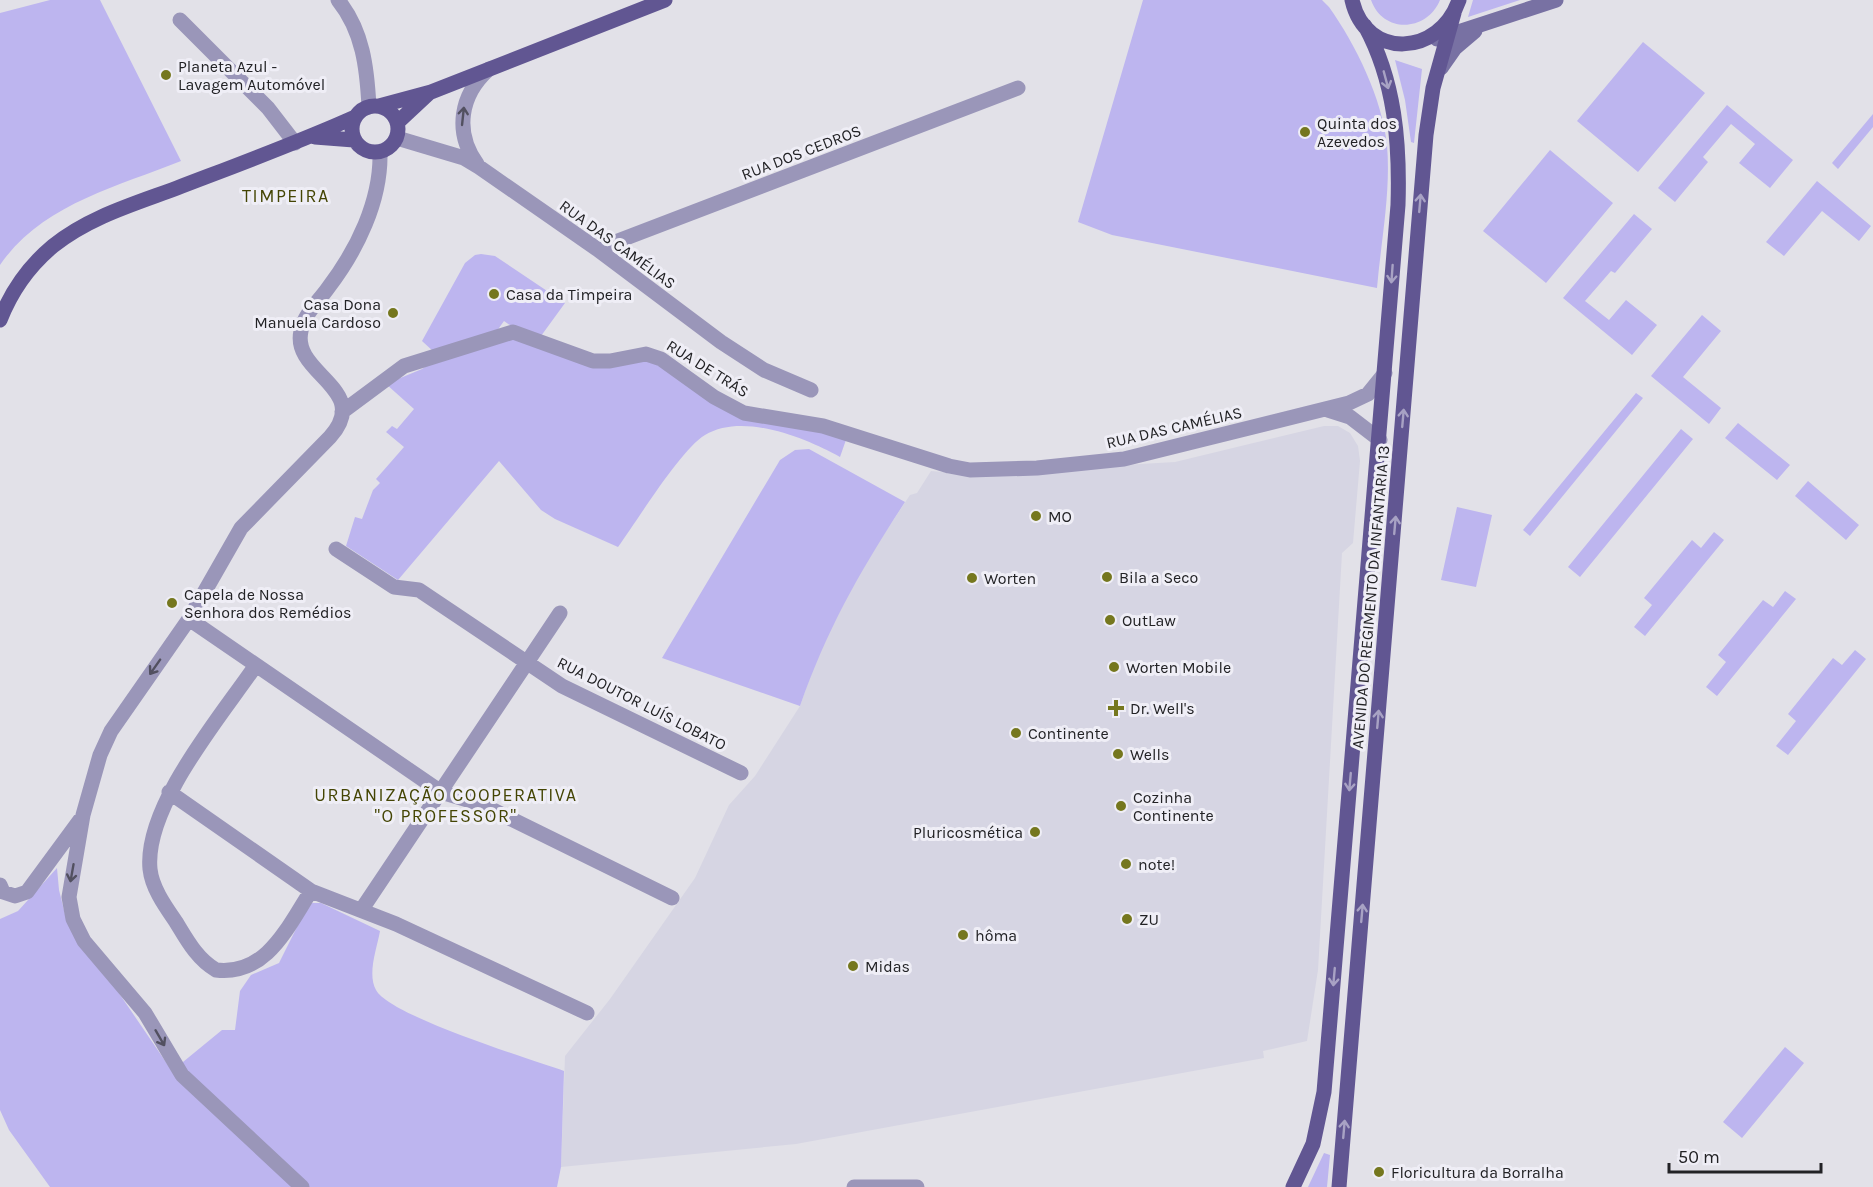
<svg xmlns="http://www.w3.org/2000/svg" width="1873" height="1187" viewBox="0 0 1873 1187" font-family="Karla,sans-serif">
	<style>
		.built { fill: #d6d5e3 }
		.green { fill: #bdb5ef }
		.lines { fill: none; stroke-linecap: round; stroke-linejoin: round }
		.minor { stroke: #9a96b9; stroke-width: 15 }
		.secondary { stroke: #7871a3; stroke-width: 15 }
		.primary { stroke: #615692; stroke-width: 15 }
		.oneway { stroke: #a8a2c4 }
		.oneway2 { stroke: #525060 }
		.poi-dot { fill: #75771e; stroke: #efeef6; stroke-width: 2 }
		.labels { text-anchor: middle; stroke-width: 6; stroke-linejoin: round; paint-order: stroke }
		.poi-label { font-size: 16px; fill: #222225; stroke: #efeef6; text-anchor: start }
		.street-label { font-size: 16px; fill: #222225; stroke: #efeef6 }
		.neighbourhood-label { font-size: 18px; letter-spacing: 1.5px; fill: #444504; stroke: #efeef6 }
	</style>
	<rect width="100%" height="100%" fill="#e2e1e8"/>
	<path class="built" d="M 1324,426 L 1338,426 L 1350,433 L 1358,446 L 1360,461 L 1353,543 L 1342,553 L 1318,970 L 1307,1041 L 1263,1051 L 1264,1058 L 796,1144 L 561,1167 L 565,1056 L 610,999 L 695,878 L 729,805 L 755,776 L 800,706 L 819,652 L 862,567 L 910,495 L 917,493 L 931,471 L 967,474 L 1175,462 Z"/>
	<path class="green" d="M 50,0 L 100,0 L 181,161 C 116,187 41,205 0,265 L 0,13 Z
		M 1143,0 L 1322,0 L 1329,7 C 1356,45 1382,98 1387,145 C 1391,192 1381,241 1377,288 L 1112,235 L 1078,222 Z
		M 1371,0 L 1440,0 C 1427,32 1383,34 1371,0 Z
		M 1473,0 L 1520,0 L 1468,17 Z
		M 1643,42 L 1705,93 L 1638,172 L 1577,121 Z
		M 1395,60 L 1422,69 L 1414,143 L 1411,142 L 1405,100 Z
		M 1727,105 L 1793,160 L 1770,188 L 1739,163 L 1755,144 L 1731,124 L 1703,157 L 1708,162 L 1675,202 L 1658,188 Z
		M 1873,114 L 1873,127 L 1838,169 L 1832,163 Z
		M 1550,150 L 1613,203 L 1546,283 L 1483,231 Z
		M 1817,181 L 1871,226 L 1859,241 L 1822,211 L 1784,256 L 1766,242 Z
		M 1634,214 L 1652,229 L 1615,273 L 1611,271 L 1585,301 L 1609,320 L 1626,300 L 1657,325 L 1632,355 L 1563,298 Z
		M 481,254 L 495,256 L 565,303 L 541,336 L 520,332 L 504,321 L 494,335 L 434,352 L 422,341 L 465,263 L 475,255 Z
		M 1702,315 L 1721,331 L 1683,377 L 1721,408 L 1709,424 L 1651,376 Z
		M 515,334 L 597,368 L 652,358 L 707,396 L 847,437 L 840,457 C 806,438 743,412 705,435 C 681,449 637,521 618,547 L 555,519 L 541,510 L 499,461 L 398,580 L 346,546 L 355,517 L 362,519 L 373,490 L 380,483 L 376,479 L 404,447 L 386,432 L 392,426 L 397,429 L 414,409 L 386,384 L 422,369 L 441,356 Z
		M 1636,393 L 1643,398 L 1530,536 L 1523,530 Z
		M 1738,423 L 1790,465 L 1777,480 L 1725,438 Z
		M 1681,429 L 1693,439 L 1580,577 L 1568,567 Z
		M 809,449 L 905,502 C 860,571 827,629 800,706 L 662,658 L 780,460 L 795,450 Z
		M 1808,481 L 1859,525 L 1846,540 L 1795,496 Z
		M 1457,507 L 1492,515 L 1476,587 L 1441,580 Z
		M 1714,532 L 1724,540 L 1645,636 L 1634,627 L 1652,605 L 1644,598 L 1692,540 L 1701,548 Z
		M 1785,591 L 1796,599 L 1717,696 L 1706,687 L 1726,662 L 1718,655 L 1763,600 L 1773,607 Z
		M 1855,650 L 1866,659 L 1788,755 L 1776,746 L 1796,721 L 1788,714 L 1833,658 L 1842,665 Z
		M 57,868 L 59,890 L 65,914 L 172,1071 L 222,1030 L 235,1030 L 240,991 L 251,975 L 279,963 L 306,909 L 312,903 L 321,903 L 380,931 C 377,948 367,974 376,990 C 390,1016 530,1059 564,1071 L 561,1167 L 557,1187 L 50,1187 L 9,1130 L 0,1110 L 0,919 L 18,911 Z
		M 1785,1047 L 1804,1063 L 1742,1138 L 1723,1122 Z
		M 1324,1153 L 1330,1155 L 1327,1187 L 1308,1187 Z"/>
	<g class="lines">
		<path class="minor" d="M 338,0 C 363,31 367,68 369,107
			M 180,20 L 268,108 L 295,143
			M 397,138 L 464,158 L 479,167 L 597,249 L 721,342 L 764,370 L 811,390
			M 477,164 C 454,132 460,95 489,69
			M 597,249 L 1018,88
			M 1328,410 L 1350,417 L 1380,440
			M 342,412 L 404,366 L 513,332 L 593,361 L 610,361 L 646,354 L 661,359 L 714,397 L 744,413 L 823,426 L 949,466 L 970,470 L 1037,468 L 1124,459 L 1349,403 L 1368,394 L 1385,373
			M 336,549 L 394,587 L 419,590 L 562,686 L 741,773
			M 189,619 L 441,792 L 481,804 L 672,898
			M 256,665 C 222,715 144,806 150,869 C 152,888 165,906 176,922 C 187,940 197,959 216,970 C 267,976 288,926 311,891
			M 169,792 L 311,891 L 396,924 L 587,1013
			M 0,885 L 3,892 L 15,896 L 27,892 L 80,820
			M 362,909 L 560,613
			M 302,1187 L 182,1075 L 145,1013 L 84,941 L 73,919 L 69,897 L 83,815 L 100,755 L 111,731 L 189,619 L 241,528 L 330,437 C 373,389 291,374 301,331 C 304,314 319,301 328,288 C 357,250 381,201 380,153
			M 854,1187 L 917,1187"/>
		<path class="secondary" d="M 1437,39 L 1556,0
			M 1441,68 L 1455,48 L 1475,31"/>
		<path class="primary" d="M 1352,0 C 1366,61 1440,56 1459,0
			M352 129a23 23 0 1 1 46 0a23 23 0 1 1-46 0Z
			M 379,106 L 431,92 L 665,0
			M 398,122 L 428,94
			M 315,137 L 354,140
			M 0,320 C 11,292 29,266 53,246 C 89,217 134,204 177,188 C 237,165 297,143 355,117
			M 1293,1187 L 1313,1144 L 1324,1092 L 1398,205 C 1400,143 1395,81 1365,26
			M 1339,1187 L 1426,135 L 1433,88 L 1454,13"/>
	</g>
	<defs><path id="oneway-shaft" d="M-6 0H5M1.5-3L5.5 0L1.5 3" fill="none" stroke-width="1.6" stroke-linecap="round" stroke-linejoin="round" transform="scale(1.5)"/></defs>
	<g class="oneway">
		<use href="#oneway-shaft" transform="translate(1386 80) rotate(75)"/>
		<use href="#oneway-shaft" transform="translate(1420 203) rotate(-85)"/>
		<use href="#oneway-shaft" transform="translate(1392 274) rotate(94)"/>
		<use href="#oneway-shaft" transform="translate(1403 418) rotate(-85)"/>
		<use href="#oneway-shaft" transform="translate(1395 525) rotate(-85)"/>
		<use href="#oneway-shaft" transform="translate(1378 719) rotate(-85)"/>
		<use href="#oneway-shaft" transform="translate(1350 782) rotate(95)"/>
		<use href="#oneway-shaft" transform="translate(1362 913) rotate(-85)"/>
		<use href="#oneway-shaft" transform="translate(1334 977) rotate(95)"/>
		<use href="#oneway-shaft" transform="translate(1344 1129) rotate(-85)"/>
	</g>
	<g class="oneway2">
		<use href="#oneway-shaft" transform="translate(463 116) rotate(-84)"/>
		<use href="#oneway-shaft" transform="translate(155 667) rotate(125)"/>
		<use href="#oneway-shaft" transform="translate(72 873) rotate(100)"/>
		<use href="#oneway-shaft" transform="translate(160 1038) rotate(60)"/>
	</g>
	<g class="poi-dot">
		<circle cx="166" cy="75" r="6"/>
		<circle cx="1305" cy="132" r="6"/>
		<circle cx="494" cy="294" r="6"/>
		<circle cx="393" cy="313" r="6"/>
		<circle cx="1036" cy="516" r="6"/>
		<circle cx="1107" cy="577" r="6"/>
		<circle cx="972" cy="578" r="6"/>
		<circle cx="172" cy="603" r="6"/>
		<circle cx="1110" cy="620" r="6"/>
		<circle cx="1114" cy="667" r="6"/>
		<path d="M1113 699h6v6h6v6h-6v6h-6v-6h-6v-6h6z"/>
		<circle cx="1016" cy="733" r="6"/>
		<circle cx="1118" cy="754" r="6"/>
		<circle cx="1121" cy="806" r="6"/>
		<circle cx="1035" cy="832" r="6"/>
		<circle cx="1126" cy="864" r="6"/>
		<circle cx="1127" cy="919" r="6"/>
		<circle cx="963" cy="935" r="6"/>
		<circle cx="853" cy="966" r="6"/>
		<circle cx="1379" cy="1172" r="6"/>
	</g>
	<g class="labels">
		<g class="poi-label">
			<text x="178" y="72">Planeta Azul -<tspan x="178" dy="18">Lavagem Automóvel</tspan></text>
			<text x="1317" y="129">Quinta dos<tspan x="1317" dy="18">Azevedos</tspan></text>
			<text x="506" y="300">Casa da Timpeira</text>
			<text x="381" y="310" text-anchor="end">Casa Dona<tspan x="381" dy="18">Manuela Cardoso</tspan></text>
			<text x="1048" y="522">MO</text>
			<text x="1119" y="583">Bila a Seco</text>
			<text x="984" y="584">Worten</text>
			<text x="184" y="600">Capela de Nossa<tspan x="184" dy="18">Senhora dos Remédios</tspan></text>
			<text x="1122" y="626">OutLaw</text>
			<text x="1126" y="673">Worten Mobile</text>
			<text x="1130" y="714">Dr. Well's</text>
			<text x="1028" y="739">Continente</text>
			<text x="1130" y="760">Wells</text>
			<text x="1133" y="803">Cozinha<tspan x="1133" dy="18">Continente</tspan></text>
			<text x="1023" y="838" text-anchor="end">Pluricosmética</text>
			<text x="1138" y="870">note!</text>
			<text x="1139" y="925">ZU</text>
			<text x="975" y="941">hôma</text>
			<text x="865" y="972">Midas</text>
			<text x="1391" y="1178">Floricultura da Borralha</text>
		</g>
		<g class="street-label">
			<text transform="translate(801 152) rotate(-21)" y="6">RUA DOS CEDROS</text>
			<text transform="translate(618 244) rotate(36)" y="6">RUA DAS CAMÉLIAS</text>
			<text transform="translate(708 368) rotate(32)" y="6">RUA DE TRÁS</text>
			<text transform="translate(1174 427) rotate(-13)" y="6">RUA DAS CAMÉLIAS</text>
			<text transform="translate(1370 597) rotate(-85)" y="6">AVENIDA DO REGIMENTO DA INFANTARIA 13</text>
			<text transform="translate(642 703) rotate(27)" y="6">RUA DOUTOR LUÍS LOBATO</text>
		</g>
		<g class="neighbourhood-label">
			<text x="286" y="202">TIMPEIRA</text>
			<text x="446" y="801">URBANIZAÇÃO COOPERATIVA<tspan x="446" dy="21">"O PROFESSOR"</tspan></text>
		</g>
	</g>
	<path d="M1669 1163v9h152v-9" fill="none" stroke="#222225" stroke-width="3"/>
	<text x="1678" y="1163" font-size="18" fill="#222225" stroke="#efeef6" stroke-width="4.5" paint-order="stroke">50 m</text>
</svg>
